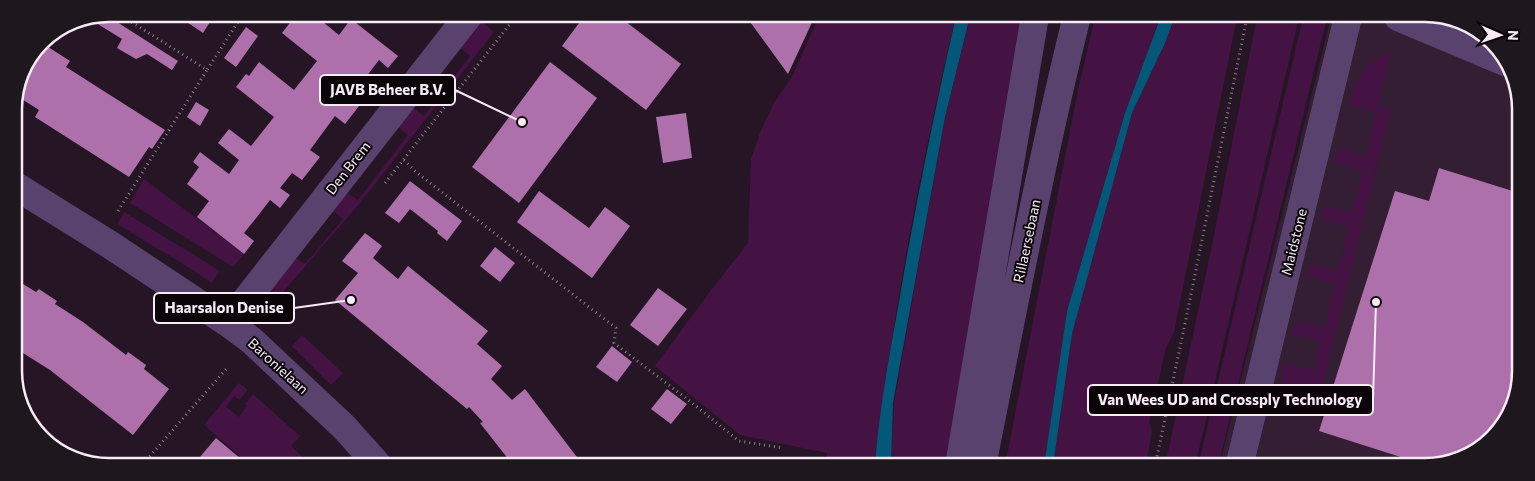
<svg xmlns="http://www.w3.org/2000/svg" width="1535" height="481" viewBox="0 0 1535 481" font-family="Commissioner,sans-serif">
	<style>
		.built { fill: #341e33 }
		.green { fill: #451244 }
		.water { fill: #035779 }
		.building { fill: #ae70aa }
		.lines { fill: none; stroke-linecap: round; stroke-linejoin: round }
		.path { stroke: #8a7c89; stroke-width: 3; stroke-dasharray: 1 4; stroke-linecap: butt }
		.minor { stroke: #5a426f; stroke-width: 28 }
		.tertiary { stroke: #5a426f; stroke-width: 28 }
		.labels { text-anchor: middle; stroke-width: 4; stroke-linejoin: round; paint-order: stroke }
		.street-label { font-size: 14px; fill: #f7ebf6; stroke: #0b050a }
		.rim { fill: none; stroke: #f7ebf6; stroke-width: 2.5 }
		.leader { fill: none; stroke: #f7ebf6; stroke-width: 2 }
		.callout-dot { fill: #f7ebf6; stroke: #0b050a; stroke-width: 2 }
		.callout { fill: #0b050a; stroke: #f7ebf6; stroke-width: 2 }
		.callout-label { font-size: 15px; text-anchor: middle; font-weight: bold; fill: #f7ebf6 }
	</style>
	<rect width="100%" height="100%" fill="#261525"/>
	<path class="built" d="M 1331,17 L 1450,17 L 1497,46 L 1519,91 L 1518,396 L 1484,447 L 1431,467 L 1219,467 Z"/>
	<path class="green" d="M 819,16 L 956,16 C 921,164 892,314 875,466 L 825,466 L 827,453 L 740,435 L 655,366 L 711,290 L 748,243 L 751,159 L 761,130 L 775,101 L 791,79 Z
		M 970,16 L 1025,16 L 948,466 L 891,466 L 894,403 L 945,117 Z
		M 1095,16 L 1161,16 L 1125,113 L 1067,311 L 1044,466 L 1005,466 L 1077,95 Z
		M 1175,16 L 1237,17 L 1174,332 L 1166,348 L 1149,422 L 1152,430 L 1146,466 L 1053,466 L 1072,334 L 1132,113 L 1165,43 Z
		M 1257,17 L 1299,17 L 1195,467 L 1165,466 L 1211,250 Z
		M 1303,17 L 1327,17 L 1218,467 L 1198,467 Z
		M 481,21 L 494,32 L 360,203 L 277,299 L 269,293 L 296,258 L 305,264 L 343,219 L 333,211 L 347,193 L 358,200 L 408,135 L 398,127 L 413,108 L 424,116 L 470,56 L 460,48 Z
		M 1391,52 L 1378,106 L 1391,109 L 1316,412 L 1294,405 L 1281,382 L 1285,363 L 1314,370 L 1320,341 L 1292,334 L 1296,321 L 1324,327 L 1335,284 L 1307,277 L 1310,263 L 1338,270 L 1349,227 L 1321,220 L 1324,206 L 1352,212 L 1363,170 L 1335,163 L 1338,149 L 1366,156 L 1376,112 L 1348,105 C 1355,81 1366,60 1391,52 Z
		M 144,179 L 244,254 L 233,267 L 130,203 Z
		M 124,212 L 220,271 L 212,283 L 175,259 L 117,224 Z
		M 302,335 L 343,373 L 331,385 L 292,346 Z
		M 239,383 L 248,390 L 239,400 L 234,396 L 226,407 L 239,417 L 247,406 L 245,404 L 253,394 L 300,436 L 291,446 L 310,464 L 249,464 L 204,425 Z"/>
	<path class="water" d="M 956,16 L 970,16 L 945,117 L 893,403 L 891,466 L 875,466 C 879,409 890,352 900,296 C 916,202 935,109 956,16 Z
		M 1161,16 L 1175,16 L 1165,43 L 1132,113 L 1072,334 L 1053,466 L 1044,466 L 1067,311 L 1125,113 Z"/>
	<path class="building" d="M 175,14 L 215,14 L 203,33 Z
		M 299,14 L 313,14 L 339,35 L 351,19 L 398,56 L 388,68 L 379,60 L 353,94 L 363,101 L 345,124 L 335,116 L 310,150 L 320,157 L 302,180 L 292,173 L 280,188 L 290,195 L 280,208 L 270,200 L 257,217 L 244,233 L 254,241 L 244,254 L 197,217 L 209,201 L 187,184 L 199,167 L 193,162 L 200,152 L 229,174 L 239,160 L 218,143 L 229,129 L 251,146 L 274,117 L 236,87 L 246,74 L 249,76 L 259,62 L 294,90 L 317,61 L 282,33 L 292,20 L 294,21 Z
		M 106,15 L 178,61 L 172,70 L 147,54 L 136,59 L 117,48 L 122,39 L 88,18 Z
		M 585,15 L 617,15 L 681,64 L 646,110 L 562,46 Z
		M 745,15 L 815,16 L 788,74 Z
		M 246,27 L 258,36 L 236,67 L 224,58 Z
		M 42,43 L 70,61 L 66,67 L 165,130 L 152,149 L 149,147 L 129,177 L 35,117 L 39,110 L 17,96 Z
		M 550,62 L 597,98 L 519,203 L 472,167 Z
		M 196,102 L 209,110 L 200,126 L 187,117 Z
		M 686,113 L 692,158 L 663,163 L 656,117 Z
		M 1439,168 L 1519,193 L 1518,396 L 1484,447 L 1432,467 L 1319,431 L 1395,191 L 1429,201 Z
		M 410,181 L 462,221 L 447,241 L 437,233 L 438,231 L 410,209 L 399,223 L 385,213 Z
		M 539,191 L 589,228 L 605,207 L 630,226 L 592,278 L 517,222 Z
		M 365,233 L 382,246 L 373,258 L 398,279 L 408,266 L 488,331 L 477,344 L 502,366 L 491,379 L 512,400 L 525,389 L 583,465 L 513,465 L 480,423 L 483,422 L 469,407 L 467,409 L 335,300 L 358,273 L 342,261 Z
		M 495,247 L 515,263 L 500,282 L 480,266 Z
		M 15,279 L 36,292 L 39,289 L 57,301 L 55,304 L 83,322 L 126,355 L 128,352 L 146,365 L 144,369 L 169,389 L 133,435 L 50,370 L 15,348 Z
		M 658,288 L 687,309 L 658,346 L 630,325 Z
		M 612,346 L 632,362 L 617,382 L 596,367 Z
		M 667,389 L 687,404 L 671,424 L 651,409 Z
		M 216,438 L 247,464 L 194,464 Z"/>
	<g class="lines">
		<path class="path" d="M 119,14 L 207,70 L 243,14
			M 404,160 L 416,172 L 616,328 L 614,343 L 687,399 L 739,441 L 783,448
			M 385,183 L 517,15
			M 118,211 L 207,70
			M 143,464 L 228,367
			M 1155,466 L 1186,319 L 1247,17"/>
		<path class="minor" d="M 1398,17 L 1505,62
			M 14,185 L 112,246 L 228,323 L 251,340 L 344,427 L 378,465
			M 228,323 L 469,15
			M 1239,467 L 1348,17"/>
		<path class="tertiary" d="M 959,466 L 1035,16
			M 982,466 C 1012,316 1040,165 1077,16"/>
	</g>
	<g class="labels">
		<g class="street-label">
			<text transform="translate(348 168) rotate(-52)" y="5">Den Brem</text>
			<text transform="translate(1027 241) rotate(-78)" y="5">Rillaersebaan</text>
			<text transform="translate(1294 242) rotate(-76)" y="5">Maidstone</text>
			<text transform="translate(278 366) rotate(42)" y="5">Baronielaan</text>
		</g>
	</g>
	<path d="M0 0H1535V481H0ZM109 22H1425A87 87 0 0 1 1512 109V371A87 87 0 0 1 1425 458H109A87 87 0 0 1 22 371V109A87 87 0 0 1 109 22Z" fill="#1e171d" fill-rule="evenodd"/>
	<path class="rim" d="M109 22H1425A87 87 0 0 1 1512 109V371A87 87 0 0 1 1425 458H109A87 87 0 0 1 22 371V109A87 87 0 0 1 109 22Z"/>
	<path class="leader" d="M522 122L455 90M351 300L294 308M1376 302L1373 400"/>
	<g class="callout-dot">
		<circle cx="522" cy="122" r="5"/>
		<circle cx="351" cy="300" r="5"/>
		<circle cx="1376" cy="302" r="5"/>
	</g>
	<g class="callout">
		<rect x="320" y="75" width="135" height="30" rx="5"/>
		<rect x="154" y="293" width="140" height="30" rx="5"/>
		<rect x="1088" y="385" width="285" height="30" rx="5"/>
	</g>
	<g class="callout-label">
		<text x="388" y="95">JAVB Beheer B.V.</text>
		<text x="224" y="313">Haarsalon Denise</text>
		<text x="1230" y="405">Van Wees UD and Crossply Technology</text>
	</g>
	<g transform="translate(1500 35) rotate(92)" stroke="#0b050a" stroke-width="4" paint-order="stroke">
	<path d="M0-4L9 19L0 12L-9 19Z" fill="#f7ebf6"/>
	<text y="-8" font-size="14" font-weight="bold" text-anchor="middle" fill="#f7ebf6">N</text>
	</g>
</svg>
